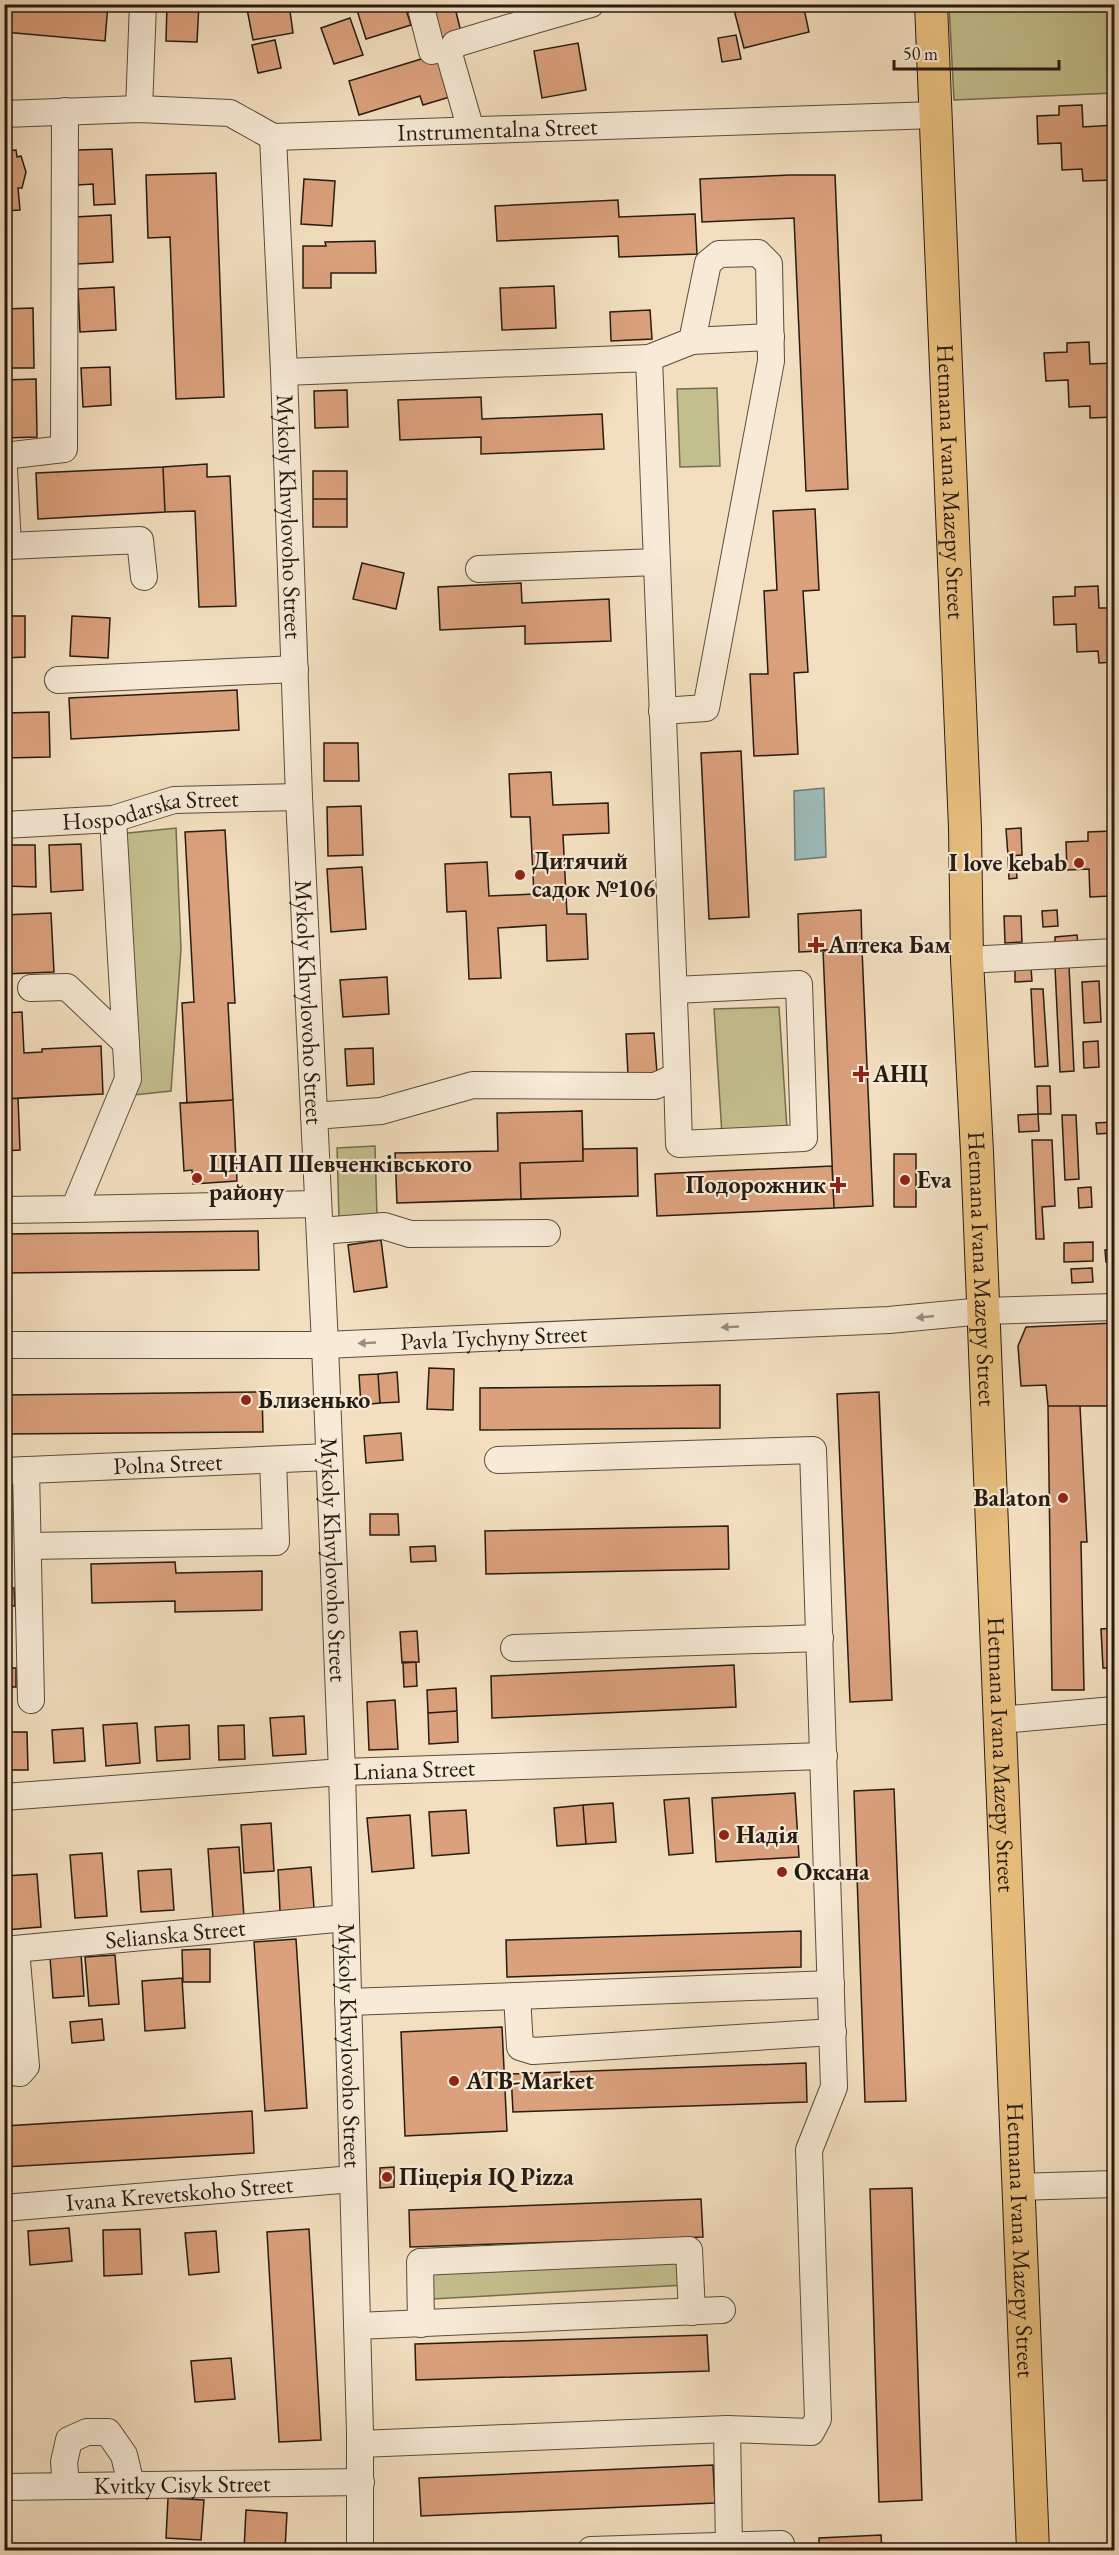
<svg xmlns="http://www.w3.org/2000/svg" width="1119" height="2555" viewBox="0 0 1119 2555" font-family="'EB Garamond',serif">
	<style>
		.green { fill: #c3bf8d; stroke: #746d4f; stroke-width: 1.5 }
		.water { fill: #9dbbb9; stroke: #6d7b76; stroke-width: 1.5 }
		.building { fill: #dba17d; stroke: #261b11; stroke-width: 1.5 }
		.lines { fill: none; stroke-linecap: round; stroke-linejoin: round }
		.minor-casing { stroke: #594c3d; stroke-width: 28 }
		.major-casing { stroke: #261b11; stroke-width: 34 }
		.minor { stroke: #f7ead6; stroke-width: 26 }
		.major { stroke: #eac080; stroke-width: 32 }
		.oneway { fill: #998d7d }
		.poi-dot { fill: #8f2418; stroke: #f7ead6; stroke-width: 2 }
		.labels { text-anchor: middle; stroke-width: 4.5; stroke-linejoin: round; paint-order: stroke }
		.street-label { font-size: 24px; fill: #261b11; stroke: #f7ead6 }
		.poi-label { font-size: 24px; font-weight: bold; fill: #261b11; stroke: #f7ead6; text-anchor: start }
	</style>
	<rect width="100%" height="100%" fill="#f3dfc0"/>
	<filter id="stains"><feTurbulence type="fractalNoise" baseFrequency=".00333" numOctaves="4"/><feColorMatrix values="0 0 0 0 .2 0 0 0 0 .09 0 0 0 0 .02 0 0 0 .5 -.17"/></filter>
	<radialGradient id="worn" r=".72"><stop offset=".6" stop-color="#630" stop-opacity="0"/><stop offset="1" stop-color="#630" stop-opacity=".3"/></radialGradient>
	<path class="green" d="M 949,5 L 1114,5 L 1114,93 L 954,100 Z
		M 717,388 L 720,466 L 680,467 L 677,389 Z
		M 176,828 L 181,949 L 171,1091 L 134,1095 L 119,834 Z
		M 779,1007 L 787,1129 L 722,1135 L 714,1009 Z
		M 375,1146 L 377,1217 L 339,1218 L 337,1148 Z
		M 686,2254 L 686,2285 L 432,2299 L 426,2279 L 442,2261 Z"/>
	<path class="water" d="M 824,788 L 826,857 L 795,860 L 794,791 Z"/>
	<path class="building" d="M 4,4 L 108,4 L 105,41 L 4,32 Z
		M 167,4 L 199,4 L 197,42 L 166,41 Z
		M 246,4 L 289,4 L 293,33 L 253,40 Z
		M 364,4 L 404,4 L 411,25 L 366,39 L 356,7 Z
		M 427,4 L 483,4 L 456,12 L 461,32 L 436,39 Z
		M 756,4 L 803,4 L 809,32 L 744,48 L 734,10 Z
		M 350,18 L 363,55 L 334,64 L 321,28 Z
		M 736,35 L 741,59 L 722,62 L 718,38 Z
		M 275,40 L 281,68 L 258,73 L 252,45 Z
		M 578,43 L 586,90 L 542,98 L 534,51 Z
		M 441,53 L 453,96 L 423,105 L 420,96 L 359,115 L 349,81 Z
		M 1082,105 L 1083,127 L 1114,125 L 1114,180 L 1083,181 L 1082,169 L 1062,170 L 1061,143 L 1038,144 L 1037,116 L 1059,115 L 1059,106 Z
		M 112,149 L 115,204 L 94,205 L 93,184 L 78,185 L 76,150 Z
		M 16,150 L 17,157 L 21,156 L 26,172 L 22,188 L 18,188 L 20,210 L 4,211 L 4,151 Z
		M 216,173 L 224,397 L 176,399 L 170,237 L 148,238 L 146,175 Z
		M 790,175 L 835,175 L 848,489 L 806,491 L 794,218 L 702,222 L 700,179 Z
		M 304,179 L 335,181 L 332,226 L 301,224 Z
		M 618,200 L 619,217 L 695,214 L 697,254 L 619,257 L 618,236 L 497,241 L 495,206 Z
		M 111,215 L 113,262 L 77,264 L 75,217 Z
		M 375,241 L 376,273 L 331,273 L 331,288 L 303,288 L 303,246 L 326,246 L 325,242 Z
		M 554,286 L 556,328 L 502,330 L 500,288 Z
		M 114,287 L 116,330 L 80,332 L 78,289 Z
		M 33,308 L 34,368 L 4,368 L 4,309 Z
		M 650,310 L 652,339 L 611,341 L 610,312 Z
		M 1089,342 L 1090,364 L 1114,363 L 1114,417 L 1090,418 L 1090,406 L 1069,407 L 1068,380 L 1046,381 L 1044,353 L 1067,352 L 1067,343 Z
		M 110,367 L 111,405 L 83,407 L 81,368 Z
		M 36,379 L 37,437 L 4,438 L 4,380 Z
		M 347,390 L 348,427 L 315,428 L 314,391 Z
		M 481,397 L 482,419 L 602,414 L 604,449 L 481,454 L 481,437 L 400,440 L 398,400 Z
		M 207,464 L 207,477 L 230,476 L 236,606 L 199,607 L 195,511 L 165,512 L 163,467 Z
		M 163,467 L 165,512 L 38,519 L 36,473 Z
		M 313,471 L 347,471 L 347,499 L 313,499 Z
		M 313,499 L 347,499 L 347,527 L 313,527 Z
		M 815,509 L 819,590 L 803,591 L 808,672 L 794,673 L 798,754 L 754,756 L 750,674 L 768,674 L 764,591 L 777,590 L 773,511 Z
		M 362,563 L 404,573 L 396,609 L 353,599 Z
		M 521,583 L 522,603 L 609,599 L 611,641 L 525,644 L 525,626 L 440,630 L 438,587 Z
		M 1098,586 L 1099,608 L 1114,608 L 1114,662 L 1099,663 L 1098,651 L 1077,652 L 1076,624 L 1054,625 L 1053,597 L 1075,596 L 1075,587 Z
		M 4,616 L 25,616 L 25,657 L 4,658 Z
		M 72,616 L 110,618 L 108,658 L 70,656 Z
		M 237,690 L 239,730 L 71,739 L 69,698 Z
		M 49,712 L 50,757 L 4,758 L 4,713 Z
		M 324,743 L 358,743 L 359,781 L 324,781 Z
		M 741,751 L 749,917 L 709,919 L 701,753 Z
		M 551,772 L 553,805 L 608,803 L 609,833 L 563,835 L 567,914 L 586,914 L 588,959 L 547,961 L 546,925 L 498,928 L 501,978 L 469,979 L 466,911 L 447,912 L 445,864 L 487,862 L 489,896 L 534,894 L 530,817 L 511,817 L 509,774 Z
		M 361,806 L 363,855 L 328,856 L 327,807 Z
		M 1021,828 L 1022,855 L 1008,856 L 1006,829 Z
		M 225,830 L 235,1003 L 228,1003 L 233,1100 L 187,1103 L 182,1003 L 194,1002 L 185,832 Z
		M 1111,831 L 1112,853 L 1114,853 L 1114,908 L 1112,908 L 1111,896 L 1090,897 L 1089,869 L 1067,870 L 1066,842 L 1088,841 L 1088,832 Z
		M 81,844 L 83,890 L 51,892 L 49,845 Z
		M 4,845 L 35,845 L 36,887 L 4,886 Z
		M 1015,857 L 1017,878 L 1009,879 L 1008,858 Z
		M 362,867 L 366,929 L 331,932 L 327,869 Z
		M 861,910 L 862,949 L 799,952 L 798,914 Z
		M 1057,910 L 1058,926 L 1043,927 L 1042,911 Z
		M 51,913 L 54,972 L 4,974 L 4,915 Z
		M 1004,916 L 1021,916 L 1022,942 L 1005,943 Z
		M 1077,935 L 1078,944 L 1055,946 L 1055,937 Z
		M 862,949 L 873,1206 L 834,1208 L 823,950 Z
		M 1069,966 L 1074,1071 L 1060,1072 L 1055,967 Z
		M 1031,968 L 1032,981 L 1015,982 L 1015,969 Z
		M 387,977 L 389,1014 L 343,1017 L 340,980 Z
		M 1099,981 L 1101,1022 L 1084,1023 L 1082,982 Z
		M 1031,989 L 1043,989 L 1048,1066 L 1035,1067 Z
		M 22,1012 L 24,1053 L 42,1052 L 42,1049 L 101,1046 L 103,1094 L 18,1098 L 20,1150 L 4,1151 L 4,1013 Z
		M 22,1012 L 24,1053 L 42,1052 L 42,1049 L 101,1046 L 103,1094 L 4,1099 L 4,1013 Z
		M 654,1033 L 657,1073 L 628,1075 L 626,1034 Z
		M 1098,1041 L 1099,1067 L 1084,1068 L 1083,1042 Z
		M 373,1048 L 374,1084 L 347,1086 L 345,1049 Z
		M 1037,1086 L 1050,1086 L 1051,1114 L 1038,1114 Z
		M 18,1098 L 20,1150 L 4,1151 L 4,1099 Z
		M 233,1100 L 237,1181 L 193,1184 L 192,1170 L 184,1171 L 180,1103 Z
		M 582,1111 L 583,1149 L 637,1148 L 638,1196 L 397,1203 L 395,1153 L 498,1151 L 497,1113 Z
		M 582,1111 L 583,1161 L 520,1163 L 521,1199 L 397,1203 L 395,1153 L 498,1151 L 497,1113 Z
		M 1038,1114 L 1039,1131 L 1019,1132 L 1018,1115 Z
		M 1062,1115 L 1076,1115 L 1079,1179 L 1065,1180 Z
		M 1113,1122 L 1113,1133 L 1097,1134 L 1096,1123 Z
		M 1032,1140 L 1052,1140 L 1055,1206 L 1042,1207 L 1044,1239 L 1036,1239 Z
		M 637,1148 L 638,1196 L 521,1199 L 520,1163 L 583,1161 L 583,1149 Z
		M 894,1154 L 916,1154 L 916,1207 L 894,1207 Z
		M 832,1166 L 834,1208 L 657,1216 L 655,1174 Z
		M 1091,1187 L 1092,1207 L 1079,1208 L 1078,1188 Z
		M 258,1231 L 259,1270 L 4,1273 L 4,1234 Z
		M 381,1240 L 387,1287 L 354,1292 L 348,1245 Z
		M 1093,1242 L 1093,1261 L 1064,1262 L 1064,1243 Z
		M 1114,1249 L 1114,1262 L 1106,1262 L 1105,1250 Z
		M 1092,1268 L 1093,1282 L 1072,1283 L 1071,1269 Z
		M 1114,1323 L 1114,1406 L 1048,1406 L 1046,1385 L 1021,1386 L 1018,1346 L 1026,1327 Z
		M 429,1368 L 454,1369 L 453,1410 L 427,1409 Z
		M 397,1372 L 399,1402 L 380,1403 L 378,1374 Z
		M 378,1374 L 380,1403 L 361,1405 L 359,1375 Z
		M 720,1385 L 720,1428 L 480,1430 L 480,1388 Z
		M 262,1392 L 263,1432 L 4,1434 L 4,1395 Z
		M 879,1392 L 892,1700 L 850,1702 L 837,1394 Z
		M 1048,1406 L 1080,1406 L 1087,1542 L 1081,1542 L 1084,1690 L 1052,1690 Z
		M 401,1433 L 403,1460 L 366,1463 L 364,1436 Z
		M 370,1514 L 398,1514 L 399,1535 L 370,1535 Z
		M 728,1526 L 729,1569 L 486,1574 L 485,1531 Z
		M 435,1546 L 436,1561 L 411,1562 L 410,1547 Z
		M 175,1562 L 176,1573 L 262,1571 L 262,1610 L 175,1612 L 175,1601 L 92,1603 L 91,1564 Z
		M 4,1588 L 14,1588 L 15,1606 L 7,1606 L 7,1668 L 16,1668 L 16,1687 L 4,1687 Z
		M 1114,1628 L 1114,1668 L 1103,1668 L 1101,1629 Z
		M 417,1631 L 419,1662 L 402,1663 L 400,1632 Z
		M 403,1662 L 416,1662 L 417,1686 L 404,1687 Z
		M 734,1665 L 736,1707 L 492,1718 L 491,1676 Z
		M 456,1688 L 457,1711 L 428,1713 L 427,1690 Z
		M 395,1700 L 398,1749 L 369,1750 L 367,1702 Z
		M 457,1711 L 458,1742 L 429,1744 L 428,1713 Z
		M 304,1716 L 306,1754 L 273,1756 L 270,1718 Z
		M 137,1723 L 140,1763 L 106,1766 L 103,1725 Z
		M 189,1725 L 190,1759 L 157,1761 L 155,1727 Z
		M 244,1725 L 245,1759 L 219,1760 L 218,1726 Z
		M 83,1728 L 85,1761 L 54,1763 L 52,1730 Z
		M 4,1732 L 27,1732 L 28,1770 L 4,1770 Z
		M 894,1789 L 906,2101 L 865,2102 L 854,1791 Z
		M 795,1793 L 799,1857 L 716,1862 L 712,1798 Z
		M 689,1798 L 693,1853 L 669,1855 L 664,1800 Z
		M 613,1803 L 616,1842 L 586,1844 L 583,1805 Z
		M 583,1805 L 586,1844 L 557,1846 L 554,1808 Z
		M 466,1810 L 469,1853 L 432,1856 L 429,1812 Z
		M 410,1815 L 414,1868 L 372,1872 L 367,1818 Z
		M 271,1823 L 274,1871 L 244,1873 L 241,1825 Z
		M 239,1847 L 244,1917 L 213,1919 L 208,1849 Z
		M 102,1853 L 107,1916 L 75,1918 L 70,1855 Z
		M 311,1867 L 314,1908 L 280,1911 L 278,1870 Z
		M 171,1869 L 174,1910 L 141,1912 L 138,1871 Z
		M 37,1874 L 41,1927 L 5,1930 L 4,1876 Z
		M 801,1931 L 801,1967 L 507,1977 L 506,1940 Z
		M 296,1939 L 307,2108 L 265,2111 L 254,1942 Z
		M 210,1949 L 210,1982 L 183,1982 L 182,1950 Z
		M 81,1954 L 84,1996 L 53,1998 L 50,1957 Z
		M 115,1955 L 119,2004 L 89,2006 L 85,1957 Z
		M 182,1978 L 185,2028 L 145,2031 L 142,1981 Z
		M 102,2019 L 104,2040 L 72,2043 L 70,2022 Z
		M 502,2027 L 507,2131 L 405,2136 L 401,2032 Z
		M 806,2063 L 807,2102 L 513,2112 L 511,2074 Z
		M 252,2111 L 254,2153 L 4,2167 L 4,2126 Z
		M 394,2167 L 394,2187 L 380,2188 L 380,2168 Z
		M 912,2188 L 922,2500 L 879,2502 L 870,2189 Z
		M 701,2199 L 703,2237 L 410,2247 L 409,2210 Z
		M 69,2228 L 72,2261 L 30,2265 L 28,2231 Z
		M 140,2229 L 142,2274 L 104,2276 L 103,2230 Z
		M 309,2229 L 321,2440 L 279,2442 L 267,2232 Z
		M 216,2231 L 219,2272 L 189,2275 L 185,2233 Z
		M 707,2335 L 709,2371 L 416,2380 L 415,2344 Z
		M 231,2358 L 235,2399 L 195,2402 L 191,2361 Z
		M 713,2465 L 715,2503 L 421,2516 L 419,2478 Z
		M 168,2498 L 204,2500 L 201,2540 L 166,2538 Z
		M 246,2510 L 287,2513 L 285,2550 L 244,2550 Z
		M 881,2535 L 882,2550 L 800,2550 L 800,2546 L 819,2546 L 819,2538 Z"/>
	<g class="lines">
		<g class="minor-casing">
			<g id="minor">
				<path d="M 420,4 L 432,51"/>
				<path d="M 528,22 L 591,4"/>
				<path d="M 139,109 L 143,4"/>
				<path id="s1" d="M 4,114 L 139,109 L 230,113 L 273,137 L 935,115"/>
				<path d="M 471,130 L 449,54 L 455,44 L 528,22 L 524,4"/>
				<path id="s2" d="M 273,137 L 284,372 L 299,797 L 325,1345 L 342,1772 L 360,2433 L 360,2550"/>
				<path d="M 692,341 L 771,337"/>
				<path d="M 649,358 L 692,341 L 708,263 L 719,254 L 758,253 L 769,264 L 771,361 L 706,708 L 662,711"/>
				<path d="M 284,372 L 649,358 L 677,1076 L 655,1086 L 473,1085 L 381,1111 L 314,1116"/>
				<path d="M 4,456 L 64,449 L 65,111"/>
				<path d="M 4,469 L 8,546 L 140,540 L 144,577"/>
				<path d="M 479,569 L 657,562"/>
				<path d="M 58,680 L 295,669"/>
				<path id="s3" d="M 4,825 L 113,819 L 174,800 L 299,797"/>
				<path d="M 967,960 L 1114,952"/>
				<path d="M 31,988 L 67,987 L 126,1043"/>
				<path d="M 674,990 L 799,984 L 804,1138 L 679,1144 L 677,1076"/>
				<path d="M 74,1209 L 318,1204"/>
				<path d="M 4,1210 L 74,1209 L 128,1079 L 113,819"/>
				<path d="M 320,1231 L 384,1226 L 410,1234 L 547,1233"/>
				<path id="s4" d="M 4,1345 L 325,1345 L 889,1320 L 983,1311 L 1114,1307"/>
				<path d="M 498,1460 L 813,1450 L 834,2087 L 809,2150 L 818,2419 L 811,2432 L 727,2429 L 729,2547"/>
				<path d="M 26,1470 L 31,1700"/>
				<path id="s5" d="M 4,1471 L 329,1457"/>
				<path d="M 28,1546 L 276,1542 L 273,1460"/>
				<path d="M 514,1648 L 820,1638"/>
				<path d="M 1000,1720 L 1114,1710"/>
				<path id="s6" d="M 4,1797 L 342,1772 L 824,1756"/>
				<path id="s7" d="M 4,1950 L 346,1918"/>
				<path d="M 831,1984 L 517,1996 L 520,2047 L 533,2051 L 833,2032"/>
				<path d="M 348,2002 L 517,1996"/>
				<path d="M 4,2071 L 20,2073 L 26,2066 L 16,1949"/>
				<path d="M 1018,2187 L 1114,2184"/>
				<path id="s8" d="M 4,2208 L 353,2179"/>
				<path d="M 421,2324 L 420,2262 L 689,2250 L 692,2312"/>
				<path d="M 357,2326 L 722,2310"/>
				<path d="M 360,2444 L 727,2429"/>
				<path d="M 66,2485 L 64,2462 L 69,2440 L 87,2432 L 108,2432 L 124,2455 L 131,2484"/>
				<path id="s9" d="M 4,2487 L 361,2482"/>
				<path d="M 591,2550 L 781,2544 L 781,2550"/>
			</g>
		</g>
		<g class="major-casing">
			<g id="major">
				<path id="s10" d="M 931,4 L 965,828 L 967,960 L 977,1152 L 1033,2550"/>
			</g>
		</g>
		<use href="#minor" class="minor"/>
		<use href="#major" class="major"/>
	</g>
	<defs><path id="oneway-solid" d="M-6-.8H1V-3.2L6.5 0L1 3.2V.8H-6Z" transform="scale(1.5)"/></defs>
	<g class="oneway">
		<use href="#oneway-solid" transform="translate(925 1317) rotate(174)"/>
		<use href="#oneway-solid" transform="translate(730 1327) rotate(177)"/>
		<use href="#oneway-solid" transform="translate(367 1343) rotate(177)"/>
	</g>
	<g class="poi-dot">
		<circle cx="1079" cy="863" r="6"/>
		<circle cx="520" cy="875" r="6"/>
		<path d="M813 936h6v6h6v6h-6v6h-6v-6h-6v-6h6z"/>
		<path d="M858 1065h6v6h6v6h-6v6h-6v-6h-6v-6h6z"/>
		<circle cx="197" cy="1178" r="6"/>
		<circle cx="905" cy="1180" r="6"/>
		<path d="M835 1176h6v6h6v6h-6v6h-6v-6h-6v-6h6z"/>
		<circle cx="246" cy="1400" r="6"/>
		<circle cx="1063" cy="1498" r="6"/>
		<circle cx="724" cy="1835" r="6"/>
		<circle cx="782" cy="1872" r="6"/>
		<circle cx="454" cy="2081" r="6"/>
		<circle cx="387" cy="2177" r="6"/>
	</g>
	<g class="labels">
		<g class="street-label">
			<text dy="8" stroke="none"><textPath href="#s1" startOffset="500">Instrumentalna Street</textPath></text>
			<text dy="8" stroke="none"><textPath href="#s10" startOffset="478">Hetmana Ivana Mazepy Street</textPath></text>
			<text dy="8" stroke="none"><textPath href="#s2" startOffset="380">Mykoly Khvylovoho Street</textPath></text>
			<text dy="8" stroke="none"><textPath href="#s3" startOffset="148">Hospodarska Street</textPath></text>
			<text dy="8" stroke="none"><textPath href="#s2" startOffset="866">Mykoly Khvylovoho Street</textPath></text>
			<text dy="8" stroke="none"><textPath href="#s10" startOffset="1266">Hetmana Ivana Mazepy Street</textPath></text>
			<text dy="8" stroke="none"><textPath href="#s4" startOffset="490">Pavla Tychyny Street</textPath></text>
			<text dy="8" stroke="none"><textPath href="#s5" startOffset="164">Polna Street</textPath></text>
			<text dy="8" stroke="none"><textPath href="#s2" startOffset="1424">Mykoly Khvylovoho Street</textPath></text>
			<text dy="8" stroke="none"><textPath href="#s10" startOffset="1752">Hetmana Ivana Mazepy Street</textPath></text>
			<text dy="8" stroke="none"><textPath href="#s6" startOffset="411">Lniana Street</textPath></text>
			<text dy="8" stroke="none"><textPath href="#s7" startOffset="172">Selianska Street</textPath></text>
			<text dy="8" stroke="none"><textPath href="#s2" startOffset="1910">Mykoly Khvylovoho Street</textPath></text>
			<text dy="8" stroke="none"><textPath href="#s8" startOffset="176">Ivana Krevetskoho Street</textPath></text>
			<text dy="8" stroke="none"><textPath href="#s10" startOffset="2238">Hetmana Ivana Mazepy Street</textPath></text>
			<text dy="8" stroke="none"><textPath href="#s9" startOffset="178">Kvitky Cisyk Street</textPath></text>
		</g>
		<g class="poi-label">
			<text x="532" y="869">Дитячий<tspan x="532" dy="28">садок №106</tspan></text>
			<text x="1067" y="871" text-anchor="end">I love kebab</text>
			<text x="828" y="953">Аптека Бам</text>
			<text x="873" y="1082">АНЦ</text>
			<text x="209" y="1172">ЦНАП Шевченківського<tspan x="209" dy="28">району</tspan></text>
			<text x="917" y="1188">Eva</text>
			<text x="826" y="1193" text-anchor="end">Подорожник</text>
			<text x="258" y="1408">Близенько</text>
			<text x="1051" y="1506" text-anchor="end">Balaton</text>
			<text x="736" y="1843">Надія</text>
			<text x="794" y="1880">Оксана</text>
			<text x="466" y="2089">ATB-Market</text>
			<text x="399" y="2185">Піцерія IQ Pizza</text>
		</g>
	</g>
	<rect width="1119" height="2555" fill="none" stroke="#f3dfc0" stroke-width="24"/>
	<rect x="6" y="6" width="1107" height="2543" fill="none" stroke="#261b11" stroke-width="3"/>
	<rect x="12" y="12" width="1095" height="2531" fill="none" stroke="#261b11" stroke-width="1.5"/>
	<path d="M894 60v9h165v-9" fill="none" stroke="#261b11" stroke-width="3"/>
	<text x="903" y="60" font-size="18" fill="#261b11" stroke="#f7ead6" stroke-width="4.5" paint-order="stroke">50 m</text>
	<rect width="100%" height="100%" filter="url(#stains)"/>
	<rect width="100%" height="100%" fill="url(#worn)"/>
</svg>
